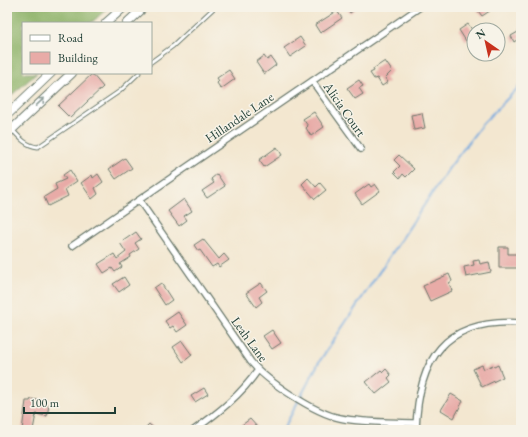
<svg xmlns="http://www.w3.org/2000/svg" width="528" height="437" viewBox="0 0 528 437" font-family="'EB Garamond',serif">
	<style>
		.forest { fill: #8db268; stroke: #56784e }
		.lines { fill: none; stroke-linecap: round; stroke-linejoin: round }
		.stream { stroke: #70a8df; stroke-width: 2 }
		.building { fill: #e8aba7 }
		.lane-casing { stroke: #69786b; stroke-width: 5 }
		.street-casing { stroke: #69786b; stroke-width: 8 }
		.secondary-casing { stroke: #69786b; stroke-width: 10 }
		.lane { stroke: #fff; stroke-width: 3 }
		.street { stroke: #fff; stroke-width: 5.5 }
		.secondary { stroke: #fff; stroke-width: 8 }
		.oneway { stroke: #8f9e9a }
		.labels { text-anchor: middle; stroke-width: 3; stroke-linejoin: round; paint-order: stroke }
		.street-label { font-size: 13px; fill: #1f3d34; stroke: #f7f3e8 }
	</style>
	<rect width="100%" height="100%" fill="#f7f3e8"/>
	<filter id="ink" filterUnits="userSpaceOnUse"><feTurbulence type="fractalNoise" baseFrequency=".025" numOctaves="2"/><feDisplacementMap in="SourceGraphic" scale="8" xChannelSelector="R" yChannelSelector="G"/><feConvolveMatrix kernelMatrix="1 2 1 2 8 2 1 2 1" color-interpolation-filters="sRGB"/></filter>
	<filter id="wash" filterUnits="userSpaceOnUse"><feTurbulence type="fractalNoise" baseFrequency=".012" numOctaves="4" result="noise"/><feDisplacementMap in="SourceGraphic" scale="16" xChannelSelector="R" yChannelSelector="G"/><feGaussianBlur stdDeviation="0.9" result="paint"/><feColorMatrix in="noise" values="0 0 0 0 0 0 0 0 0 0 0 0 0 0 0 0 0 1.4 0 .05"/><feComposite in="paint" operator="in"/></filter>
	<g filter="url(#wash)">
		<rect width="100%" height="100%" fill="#f3e7d0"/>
		<path class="forest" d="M 7,7 L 109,7 L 91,23 L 23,23 L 23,73 L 37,73 L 7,99 Z"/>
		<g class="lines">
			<path class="stream" d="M 283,430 L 319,362 L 449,168 L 483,123 L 521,85"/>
		</g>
		<g id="blocks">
			<path class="building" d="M 346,7 L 358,7 L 350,13 Z
				M 475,7 L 496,7 L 482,16 Z
				M 337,11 L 342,18 L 320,33 L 315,25 Z
				M 468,24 L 473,31 L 469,34 L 472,37 L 466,41 L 459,30 Z
				M 518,32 L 521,37 L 514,42 L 511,36 Z
				M 300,37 L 306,46 L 290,57 L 284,48 Z
				M 264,56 L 267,60 L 271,57 L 276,65 L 264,74 L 256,62 Z
				M 385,61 L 392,71 L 385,78 L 388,82 L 382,86 L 377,78 L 374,79 L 370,73 L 374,71 L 373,69 Z
				M 229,70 L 235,79 L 221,89 L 217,83 L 219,81 L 217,78 Z
				M 92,74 L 103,87 L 70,118 L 58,106 Z
				M 359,80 L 363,86 L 359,88 L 363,94 L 355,99 L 347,88 Z
				M 314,112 L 324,127 L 311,136 L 306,128 L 308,126 L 303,119 Z
				M 422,113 L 425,128 L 414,130 L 411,115 Z
				M 277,147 L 282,155 L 264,167 L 259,160 Z
				M 399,155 L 414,169 L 406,177 L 403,174 L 400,178 L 394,172 L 400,166 L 394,160 Z
				M 125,158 L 132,168 L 116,179 L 109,169 Z
				M 70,170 L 77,181 L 65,189 L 68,196 L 48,206 L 44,197 L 57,189 L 55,184 L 66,179 L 63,175 Z
				M 98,174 L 103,182 L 95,188 L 98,194 L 92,199 L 81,183 L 92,175 L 93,178 Z
				M 217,174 L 225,186 L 207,198 L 202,191 L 214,183 L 211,179 Z
				M 308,178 L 316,187 L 320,183 L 326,190 L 315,199 L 302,184 Z
				M 369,184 L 371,187 L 375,184 L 380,191 L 362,204 L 355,194 Z
				M 184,199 L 192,211 L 184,216 L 187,220 L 179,226 L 168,211 Z
				M 136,232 L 141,239 L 135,243 L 139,249 L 130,255 L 131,257 L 120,264 L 122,267 L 115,272 L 112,268 L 104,273 L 98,264 L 114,254 L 117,259 L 126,252 L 120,243 Z
				M 203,239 L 219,259 L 224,254 L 229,260 L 219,267 L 217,264 L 212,267 L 200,250 L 198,251 L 194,245 Z
				M 499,247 L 508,247 L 508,254 L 521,254 L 521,268 L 499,268 Z
				M 479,260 L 480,264 L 489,262 L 491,272 L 466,277 L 464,267 L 474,265 L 473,261 Z
				M 449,274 L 452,281 L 449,283 L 452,291 L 430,301 L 423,286 Z
				M 124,277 L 129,285 L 119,292 L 113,284 Z
				M 161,283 L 172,300 L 165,305 L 154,288 Z
				M 261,283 L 267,291 L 259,297 L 262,302 L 256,307 L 246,293 Z
				M 178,312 L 187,325 L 177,332 L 173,326 L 170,328 L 165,321 Z
				M 272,330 L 281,343 L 272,349 L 263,336 Z
				M 182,341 L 192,355 L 183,362 L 173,347 Z
				M 482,365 L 484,369 L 493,365 L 494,367 L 498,365 L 503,377 L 482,387 L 473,369 Z
				M 386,369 L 391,375 L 388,378 L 391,382 L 376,394 L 366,382 L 381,370 L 383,372 Z
				M 204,388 L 208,394 L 195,402 L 191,396 Z
				M 451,394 L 463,401 L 454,418 L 441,410 Z
				M 31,399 L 44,401 L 44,405 L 49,405 L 47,416 L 36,414 L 33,430 L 22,430 L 26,401 L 30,401 Z
				M 250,419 L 258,428 L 255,430 L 235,430 Z
				M 149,424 L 156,430 L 143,430 Z"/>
		</g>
	</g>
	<g filter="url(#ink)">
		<use href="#blocks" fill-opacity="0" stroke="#69786b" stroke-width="1"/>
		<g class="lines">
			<g class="lane-casing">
				<path id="lane" d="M 151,62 L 173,46 L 215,7
					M 7,124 C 17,134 23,145 38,147 L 120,91 L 139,73"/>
			</g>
			<g class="street-casing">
				<path id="street" d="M 312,81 L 361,149
					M 139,200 L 251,362 C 267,381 314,413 340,418 C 364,423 391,422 416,423
					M 72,246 L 420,7
					M 194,430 C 218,413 241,395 258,370
					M 416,430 C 418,359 444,318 521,323"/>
			</g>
			<g class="secondary-casing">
				<path id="secondary" d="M 106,23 L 124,7
					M 127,23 L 144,7
					M 7,115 L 51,73
					M 7,134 L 72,73"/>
			</g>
			<use href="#lane" class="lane"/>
			<use href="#street" class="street"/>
			<use href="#secondary" class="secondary"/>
		</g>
		<defs><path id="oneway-shaft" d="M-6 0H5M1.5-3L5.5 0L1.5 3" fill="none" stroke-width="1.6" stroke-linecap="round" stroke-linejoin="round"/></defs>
		<use class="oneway" href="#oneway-shaft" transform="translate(40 102) rotate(-43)"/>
	</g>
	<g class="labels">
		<g class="street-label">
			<text transform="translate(345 109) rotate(55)" y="5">Alicia Court</text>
			<text transform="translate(239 117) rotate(-34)" y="5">Hillandale Lane</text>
			<text transform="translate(250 339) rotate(54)" y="5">Leah Lane</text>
		</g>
	</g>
	<rect width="528" height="437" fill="none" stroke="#f7f3e8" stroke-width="24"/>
	<rect x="22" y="22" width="130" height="52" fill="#f7f3e8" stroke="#a1aaa0"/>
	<rect x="30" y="35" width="20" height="6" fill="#ffffff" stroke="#a1aaa0"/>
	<text x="58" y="42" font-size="12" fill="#1f3d34">Road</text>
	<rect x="30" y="52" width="20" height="12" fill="#e8aba7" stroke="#a1aaa0"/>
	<text x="58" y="62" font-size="12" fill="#1f3d34">Building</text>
	<g transform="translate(486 42) rotate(326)"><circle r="19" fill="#f7f3e8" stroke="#a1aaa0"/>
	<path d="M0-3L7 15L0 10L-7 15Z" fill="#c8321e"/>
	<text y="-6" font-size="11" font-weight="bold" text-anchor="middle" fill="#1f3d34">N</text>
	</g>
	<path d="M24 407v6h91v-6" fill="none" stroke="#1f3d34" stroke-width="2"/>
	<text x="30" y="407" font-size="12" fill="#1f3d34" stroke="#f7f3e8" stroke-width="3" paint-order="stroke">100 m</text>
</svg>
